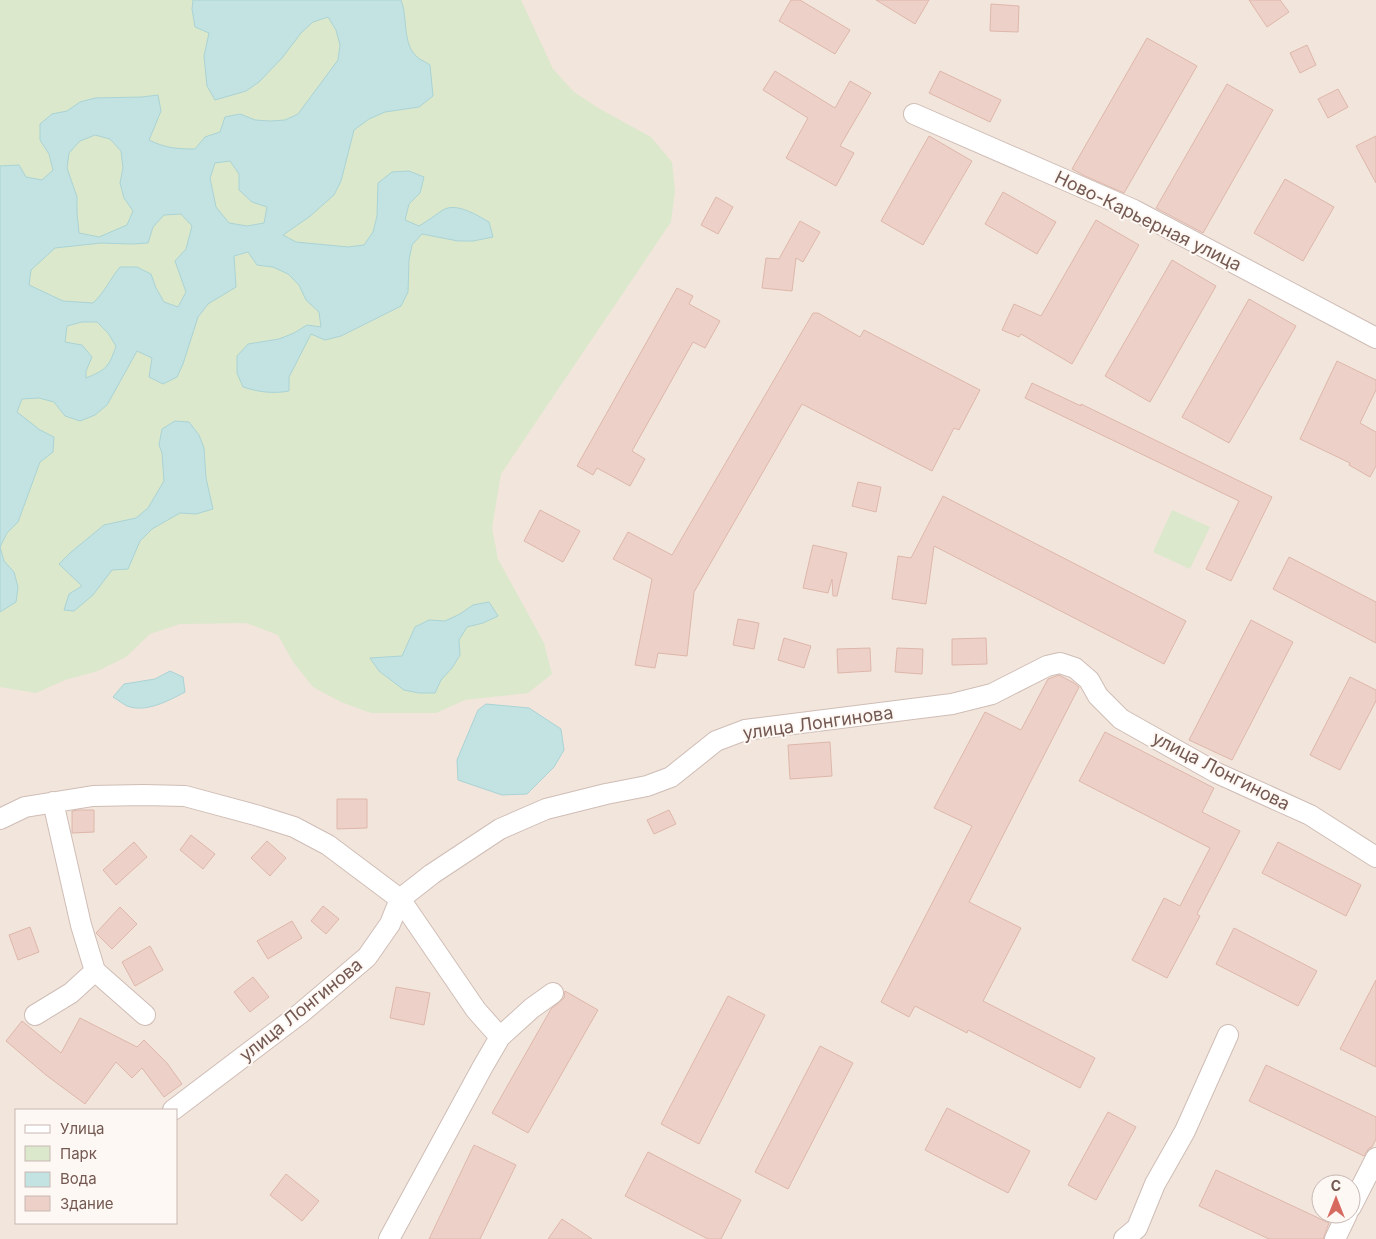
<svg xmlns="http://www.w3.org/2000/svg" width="1376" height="1239" viewBox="0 0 1376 1239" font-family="Inter,sans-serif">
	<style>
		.residential { fill: #f2e5dc; fill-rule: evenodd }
		.green { fill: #dbe8cc }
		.water { fill: #c3e3e3; stroke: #aad3d4; fill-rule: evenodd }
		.building { fill: #edd1c8; stroke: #deb6aa }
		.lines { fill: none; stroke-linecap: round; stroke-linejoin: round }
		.street-casing { stroke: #cfbdb6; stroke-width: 22 }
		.street { stroke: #fff; stroke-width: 20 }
		.labels { text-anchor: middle; stroke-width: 4; stroke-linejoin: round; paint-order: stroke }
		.street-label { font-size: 18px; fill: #745952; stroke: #fef8f4 }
	</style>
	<rect width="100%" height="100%" fill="#fbf4ed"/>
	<path class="residential" d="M 0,0 L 1376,0 L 1376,1239 L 0,1239 ZM 16,1110 L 176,1110 L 176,1223 L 16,1223 ZM 1321,1184 L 1351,1184 L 1351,1214 L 1321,1214 Z"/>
	<path class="green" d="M 0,0 L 521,0 L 553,69 L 574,92 L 600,109 L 651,137 L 672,162 L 675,191 L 671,222 L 501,474 L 492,528 L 498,559 L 544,643 L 552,674 L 528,693 L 465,700 L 436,713 L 371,713 L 341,702 L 313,687 L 293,662 L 278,635 L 246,623 L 180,624 L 150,634 L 126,657 L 98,671 L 65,680 L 36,693 L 0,687 Z
		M 1172,510 L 1210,527 L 1190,569 L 1153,552 Z"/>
	<path class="water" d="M 193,0 L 401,0 C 408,18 402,42 416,56 C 420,60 426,62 430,65 L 433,96 L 419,107 L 385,112 L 369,119 L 354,130 L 341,181 L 334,195 L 309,217 L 283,235 L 296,242 L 348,247 L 364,245 L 373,232 L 377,216 L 378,183 L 392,172 L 409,171 L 424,177 L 420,193 L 409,204 L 405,220 L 419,226 C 428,221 435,215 443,210 C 456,202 477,215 489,222 L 493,237 L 473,241 L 458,241 L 422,234 L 412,245 L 409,260 L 408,292 L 401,306 L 341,336 L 325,340 L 311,334 L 289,377 L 289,391 C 272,394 259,392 243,387 L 237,373 L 237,356 L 248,344 L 279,339 L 294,333 L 307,325 L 321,327 L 319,312 L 306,300 L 299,285 L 288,274 L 273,267 L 257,265 L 248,252 L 234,256 L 236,287 L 208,304 L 198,317 L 183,364 L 177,377 L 163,384 L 149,377 L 152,358 L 137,351 L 107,405 L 95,415 L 80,421 L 65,416 L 54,402 L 39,398 L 22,399 L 17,412 L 40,430 L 54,437 L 53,452 L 40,462 L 18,522 L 7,533 L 0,547 L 0,166 L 19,165 L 26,177 L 42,180 L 53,170 L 49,154 L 40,140 L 40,124 L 52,114 L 67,111 L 80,102 L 95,98 L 142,97 L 158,95 L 161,111 L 149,140 C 165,148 177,149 195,149 L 205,137 L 220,132 L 225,117 L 240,114 L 255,120 L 270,121 L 285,120 L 298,114 L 338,60 L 340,45 L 336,30 L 328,17 L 313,22 L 301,33 L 282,58 L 259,82 L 246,91 L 215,100 L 207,86 L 204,56 L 209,33 L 195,27 L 192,9 ZM 95,135 L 110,139 L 121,151 L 123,168 L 120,183 L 124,198 L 133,211 L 127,225 L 99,237 L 79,233 L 77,213 L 77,197 L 67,168 L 69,153 L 80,141 ZM 230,161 L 239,174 L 239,190 L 252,202 L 267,207 L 264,223 L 247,226 L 229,223 L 216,207 L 210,178 L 215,163 ZM 181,214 L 192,226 L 186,249 L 175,261 L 186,292 L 178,307 L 164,302 L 156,288 L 151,274 L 137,267 L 120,267 C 110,279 105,292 93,303 L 63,301 L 29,285 L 31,270 L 55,248 L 101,243 L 132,244 L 148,243 L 153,227 L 164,215 ZM 82,322 L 97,322 L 108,333 L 116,346 C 109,367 106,370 86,378 L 86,371 L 92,357 L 82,345 L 65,342 L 67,326 Z
		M 175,421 L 189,422 L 199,435 L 204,448 L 206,478 L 213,509 L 196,514 L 180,513 L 152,529 L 140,541 L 128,569 L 112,570 L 93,595 L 74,611 L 64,610 L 69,594 L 82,586 L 59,564 L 70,553 L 104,525 L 136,518 L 148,508 L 164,481 L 162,453 L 159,445 L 162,429 Z
		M 0,547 L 4,561 L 14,572 L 18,587 L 16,602 L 0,612 Z
		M 489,602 L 498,616 L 483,623 L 467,627 L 459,640 L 460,655 L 452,668 L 441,680 L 435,693 L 419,693 L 404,690 L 379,671 L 370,658 L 402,656 L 415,627 L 429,620 L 445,621 L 460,614 L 473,605 Z
		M 170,671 L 183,677 L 185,692 C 168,701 146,713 127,706 C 123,704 118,700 113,697 L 124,684 L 155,679 Z
		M 486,704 L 529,708 L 561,729 L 564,750 L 554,767 L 527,794 L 502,795 L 458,780 L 457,760 L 478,710 Z"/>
	<path class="building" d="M 791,0 L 800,0 L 850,30 L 835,54 L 779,21 Z
		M 876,0 L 929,0 L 915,24 Z
		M 1249,0 L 1280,0 L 1289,12 L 1267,27 Z
		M 991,4 L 1019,6 L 1018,32 L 990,31 Z
		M 1147,38 L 1197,66 L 1124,193 L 1085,176 L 1072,169 Z
		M 1307,45 L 1316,65 L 1300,73 L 1290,53 Z
		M 775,71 L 835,108 L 850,81 L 871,93 L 840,146 L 854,153 L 836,186 L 786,158 L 808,118 L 763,90 Z
		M 940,71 L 1001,100 L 990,122 L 929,93 Z
		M 1227,84 L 1273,110 L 1203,233 L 1156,208 Z
		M 1338,89 L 1348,107 L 1328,118 L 1318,99 Z
		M 929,136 L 972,161 L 923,245 L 881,221 Z
		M 1376,136 L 1376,183 L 1356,146 Z
		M 1285,179 L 1334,207 L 1303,261 L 1254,233 Z
		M 1003,192 L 1056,222 L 1037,254 L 985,224 Z
		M 716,197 L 733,207 L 718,234 L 701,225 Z
		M 1096,220 L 1139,245 L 1072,364 L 1021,334 L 1019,337 L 1002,330 L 1014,304 L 1041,316 Z
		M 800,221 L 820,232 L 803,262 L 796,258 L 792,291 L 762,288 L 766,258 L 779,259 Z
		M 1172,260 L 1216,286 L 1150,402 L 1105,376 Z
		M 677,288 L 693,296 L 689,304 L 720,321 L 705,348 L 693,342 L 632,451 L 645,459 L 630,486 L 597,468 L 593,475 L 577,466 Z
		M 1249,299 L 1296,326 L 1229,443 L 1182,417 Z
		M 813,313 L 818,313 L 860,337 L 864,330 L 980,390 L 959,430 L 954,428 L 932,471 L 802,404 L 694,592 L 687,656 L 658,653 L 655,668 L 635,665 L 652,579 L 613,559 L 628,532 L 672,555 Z
		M 1337,361 L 1376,380 L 1376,390 L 1360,423 L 1376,432 L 1376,466 L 1370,477 L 1349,465 L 1350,463 L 1300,439 Z
		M 1032,383 L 1081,406 L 1081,404 L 1272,497 L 1231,581 L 1206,569 L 1239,501 L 1025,398 Z
		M 858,482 L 881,487 L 876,512 L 852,506 Z
		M 943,496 L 1186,621 L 1164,664 L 934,546 L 926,604 L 892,599 L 898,556 L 911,558 Z
		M 540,510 L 580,531 L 563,562 L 524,541 Z
		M 813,545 L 847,553 L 837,596 L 833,596 L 832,579 L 828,593 L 803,588 Z
		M 1289,557 L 1376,602 L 1376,643 L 1273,589 Z
		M 738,619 L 759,623 L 754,649 L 733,645 Z
		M 1251,620 L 1293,642 L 1232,760 L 1189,740 Z
		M 784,638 L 811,646 L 804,668 L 778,660 Z
		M 986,638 L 987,664 L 952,665 L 952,639 Z
		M 870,648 L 871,671 L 838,673 L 837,649 Z
		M 897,648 L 923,649 L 922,674 L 895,672 Z
		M 1059,675 L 1074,683 L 1079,687 L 969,902 L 1021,928 L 983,1001 L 1095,1058 L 1080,1088 L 968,1030 L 967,1033 L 915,1006 L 909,1017 L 881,1002 L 972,826 L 934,808 L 985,712 L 1021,730 L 1048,679 Z
		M 1350,677 L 1376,690 L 1376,701 L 1340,770 L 1310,755 Z
		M 1105,732 L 1214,788 L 1202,812 L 1240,831 L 1197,914 L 1200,916 L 1167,978 L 1132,960 L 1164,898 L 1180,906 L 1210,848 L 1079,781 Z
		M 830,742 L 832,776 L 790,779 L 788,745 Z
		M 337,799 L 367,799 L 367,828 L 337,829 Z
		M 78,810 L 94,810 L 94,832 L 72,833 L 72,811 Z
		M 669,810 L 676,824 L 654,834 L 647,820 Z
		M 191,835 L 215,854 L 203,869 L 180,850 Z
		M 267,841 L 286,858 L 270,876 L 251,858 Z
		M 134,842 L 147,857 L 116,885 L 103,870 Z
		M 1278,842 L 1361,885 L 1346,916 L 1262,873 Z
		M 323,906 L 339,919 L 326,934 L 311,921 Z
		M 120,907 L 137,924 L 112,949 L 96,933 Z
		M 292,921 L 302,938 L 268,959 L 257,941 Z
		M 30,927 L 39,952 L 18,960 L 9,935 Z
		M 1234,928 L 1317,971 L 1298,1006 L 1216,964 Z
		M 150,946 L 163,970 L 135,986 L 122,962 Z
		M 253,977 L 269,997 L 250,1012 L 234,992 Z
		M 1376,980 L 1376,1067 L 1340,1049 Z
		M 396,987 L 430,993 L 424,1025 L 390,1018 Z
		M 565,991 L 598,1010 L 528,1133 L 492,1113 L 551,1009 L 564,998 Z
		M 728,996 L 765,1015 L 699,1144 L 661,1124 Z
		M 80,1018 L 137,1047 L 144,1040 L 167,1063 L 182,1084 L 164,1097 L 142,1068 L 132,1078 L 116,1062 L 85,1104 L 46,1075 L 6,1041 L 22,1021 L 61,1053 Z
		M 820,1046 L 853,1063 L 788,1189 L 755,1172 Z
		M 1266,1065 L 1376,1117 L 1376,1139 L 1372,1147 L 1369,1148 L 1364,1156 L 1249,1101 Z
		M 947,1108 L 1030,1151 L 1008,1193 L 925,1150 Z
		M 1108,1112 L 1136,1127 L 1096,1200 L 1068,1185 Z
		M 474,1145 L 516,1165 L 480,1239 L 429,1239 Z
		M 648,1152 L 741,1200 L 721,1239 L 708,1239 L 625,1196 Z
		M 1216,1170 L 1329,1223 L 1323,1239 L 1269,1239 L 1199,1206 Z
		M 286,1174 L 319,1201 L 302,1221 L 270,1195 Z
		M 562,1219 L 592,1239 L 548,1239 Z"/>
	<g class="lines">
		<g class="street-casing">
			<path id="street" d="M 914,114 L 1134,210 L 1376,338
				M 0,819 L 25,807 L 93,796 L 143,795 L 185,796 L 259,816 L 294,827 L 328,845 L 400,899 L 476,1010 L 500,1037
				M 95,971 L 145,1015
				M 35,1015 L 71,993 L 95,971 L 81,925 L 53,802
				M 173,1110 L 301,1013 L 367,957 L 390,924 L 400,899 L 432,874 L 500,829 L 546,809 L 606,794 L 647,786 L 671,777 L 716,741 L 745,730 L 952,704 L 992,694 L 1047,666 L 1060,663 L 1075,668 L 1089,680 L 1098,696 L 1121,719 L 1217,773 L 1310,815 L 1376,857
				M 1351,1207 L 1376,1158
				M 389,1239 L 482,1068 L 500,1037 L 532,1008 L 553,993
				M 1124,1239 L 1137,1228 L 1155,1184 L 1185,1131 L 1228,1035
				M 1335,1239 L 1347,1214"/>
		</g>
		<use href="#street" class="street"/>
	</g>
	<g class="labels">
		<g class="street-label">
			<text transform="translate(1148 221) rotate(26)" y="6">Ново-Карьерная улица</text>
			<text transform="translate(818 723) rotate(-8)" y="6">улица Лонгинова</text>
			<text transform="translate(1221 771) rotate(27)" y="6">улица Лонгинова</text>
			<text transform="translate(301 1010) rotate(-39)" y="6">улица Лонгинова</text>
		</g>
	</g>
	<rect x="15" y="1109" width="162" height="115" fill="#fef8f4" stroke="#c7b8b3"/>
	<rect x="25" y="1125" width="25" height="8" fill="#ffffff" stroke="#c7b8b3"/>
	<text x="60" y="1134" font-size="15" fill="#745952">Улица</text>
	<rect x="25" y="1146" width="25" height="15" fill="#dbe8cc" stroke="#c7b8b3"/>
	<text x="60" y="1159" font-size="15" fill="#745952">Парк</text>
	<rect x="25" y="1172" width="25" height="15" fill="#c3e3e3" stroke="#c7b8b3"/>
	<text x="60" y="1184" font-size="15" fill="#745952">Вода</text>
	<rect x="25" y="1196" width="25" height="15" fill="#edd1c8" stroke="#c7b8b3"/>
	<text x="60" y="1209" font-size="15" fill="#745952">Здание</text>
	<g transform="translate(1336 1199)"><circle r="24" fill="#fef8f4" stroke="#c7b8b3"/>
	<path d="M0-4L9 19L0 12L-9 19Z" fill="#d66a61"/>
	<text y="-8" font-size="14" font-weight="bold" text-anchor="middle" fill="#745952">С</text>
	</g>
</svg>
